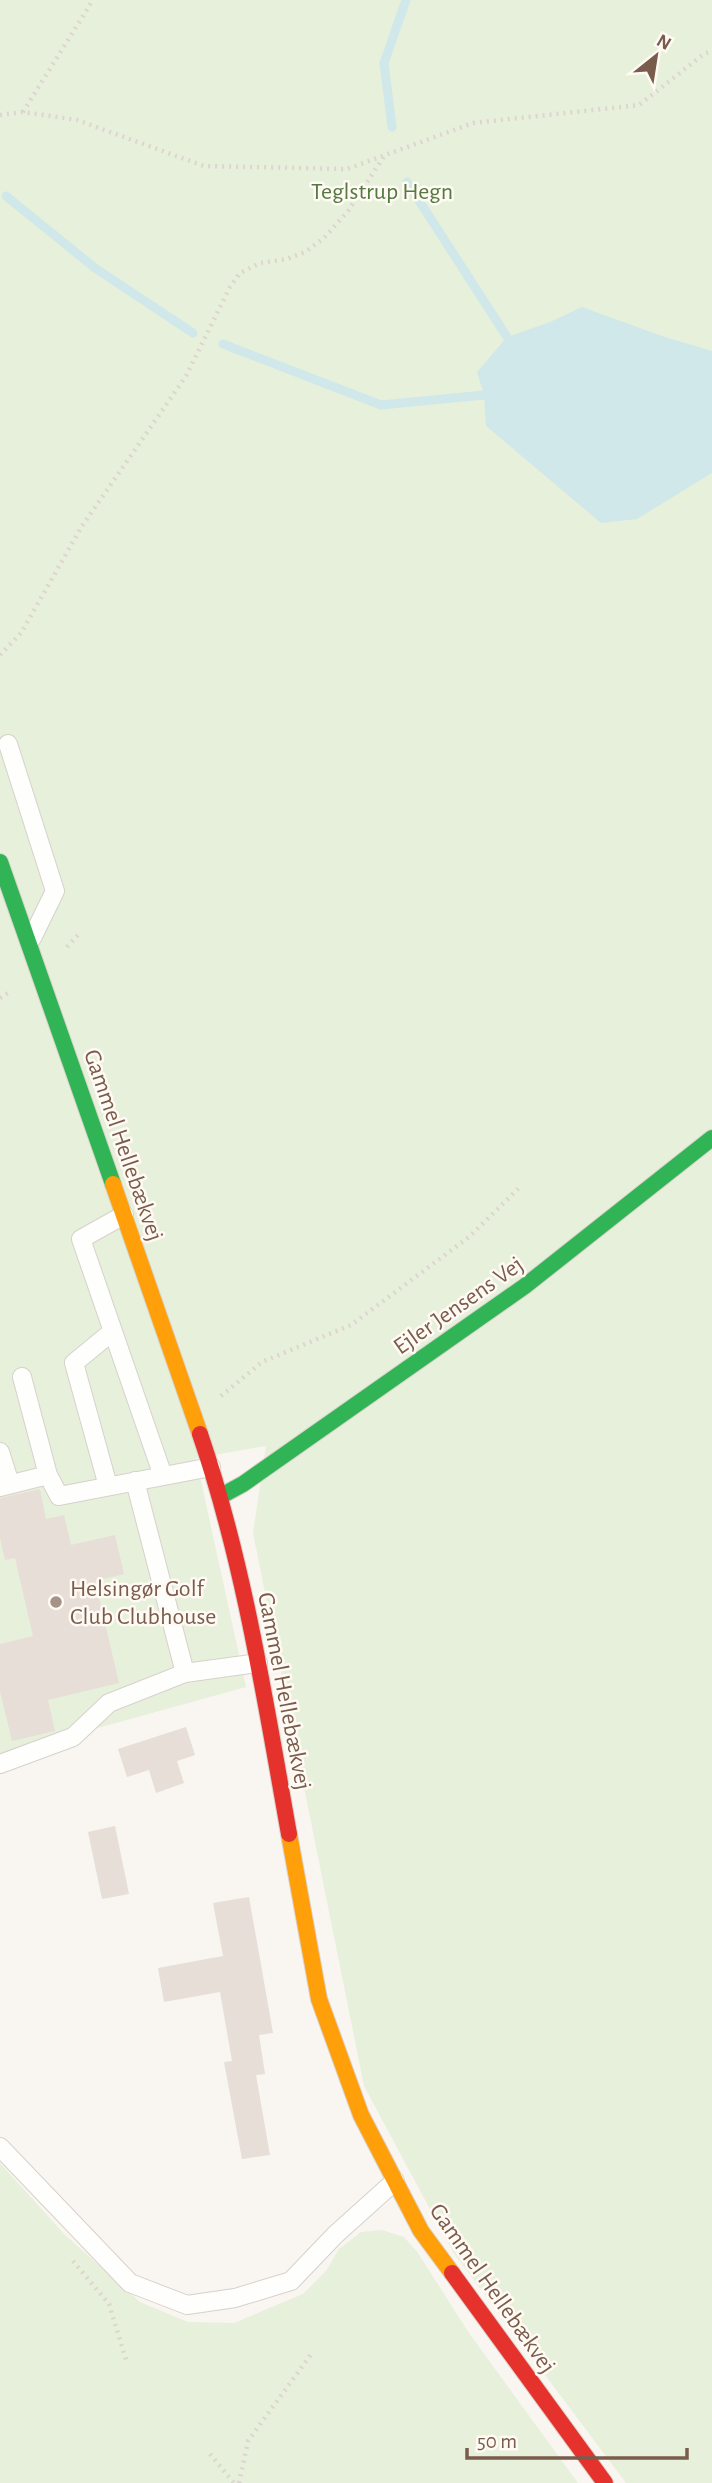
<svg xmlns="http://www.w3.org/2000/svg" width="712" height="2483" viewBox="0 0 712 2483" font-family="'Alegreya Sans',sans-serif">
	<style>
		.green { fill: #e7f0db }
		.water { fill: #d0e8ea }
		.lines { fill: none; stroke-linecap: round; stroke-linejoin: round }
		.stream { stroke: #d0e8ea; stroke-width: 9 }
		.building { fill: #e6ded7 }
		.lane-casing { stroke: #d7d1cb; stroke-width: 20 }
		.fast-casing { stroke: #d9d2cb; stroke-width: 18 }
		.slow-casing { stroke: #d9d2cb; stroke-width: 18 }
		.jam-casing { stroke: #d9d2cb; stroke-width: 18 }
		.path { stroke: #dcd5d0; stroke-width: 4.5; stroke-dasharray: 2 5; stroke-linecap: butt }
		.lane { stroke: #fefefd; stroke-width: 18 }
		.fast { stroke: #30b455; stroke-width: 16 }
		.slow { stroke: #ff9f0a; stroke-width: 16 }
		.jam { stroke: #e5322d; stroke-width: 16 }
		.poi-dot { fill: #a69286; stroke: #fffaf3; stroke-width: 2.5 }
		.labels { text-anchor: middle; stroke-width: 5; stroke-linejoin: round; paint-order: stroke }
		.park-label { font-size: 24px; fill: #537a41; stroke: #fffaf3 }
		.street-label { font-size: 24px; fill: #7a5c4d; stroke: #fffaf3 }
		.poi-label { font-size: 24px; fill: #7a5c4d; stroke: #fffaf3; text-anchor: start }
	</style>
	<rect width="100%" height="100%" fill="#f9f5f0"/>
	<path class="green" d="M 0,0 L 712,0 L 712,2483 L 626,2483 L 453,2252 L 364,2086 L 253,1533 L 266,1446 L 196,1458 L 246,1687 L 0,1755 Z
		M 0,2163 L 64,2234 L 140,2302 L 188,2322 L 234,2323 L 303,2294 L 326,2271 L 339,2249 L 361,2232 L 382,2230 L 404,2237 L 418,2253 L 469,2333 L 578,2483 L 0,2483 Z"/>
	<path class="water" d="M 582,307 L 662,336 L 712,351 L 712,473 L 637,519 L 601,523 L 486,426 L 484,395 L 477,372 L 507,337 L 550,322 Z"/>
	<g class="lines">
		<path class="stream" d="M 392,127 L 384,63 L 406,0
			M 407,182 L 507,337
			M 6,196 L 95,268 L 193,333
			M 223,344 L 381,405 L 484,395"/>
	</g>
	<path class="building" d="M 40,1489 L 46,1519 L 64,1515 L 71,1545 L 115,1535 L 124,1574 L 95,1581 L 119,1683 L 48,1700 L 55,1731 L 12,1741 L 0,1691 L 0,1644 L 33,1636 L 15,1558 L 5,1560 L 0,1538 L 0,1498 Z
		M 186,1727 L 195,1755 L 177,1761 L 184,1783 L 156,1793 L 149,1770 L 127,1777 L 118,1749 Z
		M 115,1826 L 129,1894 L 102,1899 L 88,1832 Z
		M 249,1897 L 273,2033 L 259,2035 L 265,2074 L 256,2075 L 270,2155 L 242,2159 L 224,2062 L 232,2061 L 220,1992 L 164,2002 L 158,1968 L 223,1956 L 213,1903 Z"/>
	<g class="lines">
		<g class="lane-casing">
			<path id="lane" d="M 8,744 L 55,891 L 32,938
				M 124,1215 L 81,1239 L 163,1476
				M 22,1377 L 48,1475
				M 0,1452 L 10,1484
				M 135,1481 L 185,1673
				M 108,1486 L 74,1363 L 113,1331
				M 0,1487 L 48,1475 L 59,1496 L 211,1467
				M 0,1764 L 73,1737 L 109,1703 L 185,1673 L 258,1663
				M 0,2147 L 130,2283 L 187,2305 L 235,2298 L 291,2281 L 335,2235 L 395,2181"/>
		</g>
		<g class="fast-casing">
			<path id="fast" d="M 0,862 L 113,1184
				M 221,1496 L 243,1484 L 525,1286 L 712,1138"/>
		</g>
		<g class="slow-casing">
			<path id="slow" d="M 113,1184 L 200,1434
				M 289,1834 L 319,1999 L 361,2115 L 421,2231 L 452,2273"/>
		</g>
		<g class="jam-casing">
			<path id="jam" d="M 200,1434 C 244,1563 265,1700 289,1834
				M 452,2273 L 605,2483"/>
		</g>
		<path class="path" d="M 23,112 L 93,0
			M 0,115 L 23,112 L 77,120 L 204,166 L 347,169 L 473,123 L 639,105 L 704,54 L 712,51
			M 0,655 L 21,633 L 82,526 L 186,376 L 230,287 L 240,273 L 260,263 L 287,259 L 305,252 L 324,238 L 348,211 L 385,155
			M 67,947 L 78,935
			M 0,998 L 11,991
			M 221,1396 L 262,1362 L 351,1325 L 469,1237 L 521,1186
			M 73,2261 L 109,2304 L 127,2363
			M 210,2454 L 234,2483
			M 239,2483 L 248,2441 L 312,2353"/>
		<use href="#lane" class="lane"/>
		<use href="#fast" class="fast"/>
		<use href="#slow" class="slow"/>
		<use href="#jam" class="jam"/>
	</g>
	<circle class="poi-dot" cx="56" cy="1602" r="7"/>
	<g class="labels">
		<g class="park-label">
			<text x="382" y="199">Teglstrup Hegn</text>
		</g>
		<g class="street-label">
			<text transform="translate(124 1145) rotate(71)" y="8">Gammel Hellebækvej</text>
			<text transform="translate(458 1305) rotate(-35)" y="8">Ejler Jensens Vej</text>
			<text transform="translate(285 1691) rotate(79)" y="8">Gammel Hellebækvej</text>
			<text transform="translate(493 2288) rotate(55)" y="8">Gammel Hellebækvej</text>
		</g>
		<g class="poi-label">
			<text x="70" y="1596">Helsingør Golf<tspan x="70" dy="28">Club Clubhouse</tspan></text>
		</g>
	</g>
	<g transform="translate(656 56) rotate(30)" stroke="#fffaf3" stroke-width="5" paint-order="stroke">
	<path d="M0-5L12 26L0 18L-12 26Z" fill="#7a5c4d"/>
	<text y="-10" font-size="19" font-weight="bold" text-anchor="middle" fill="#7a5c4d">N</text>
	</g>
	<path d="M467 2448v10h220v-10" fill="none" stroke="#7a5c4d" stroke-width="3.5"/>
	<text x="477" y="2448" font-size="21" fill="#7a5c4d" stroke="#fffaf3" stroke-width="5" paint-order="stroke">50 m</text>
</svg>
